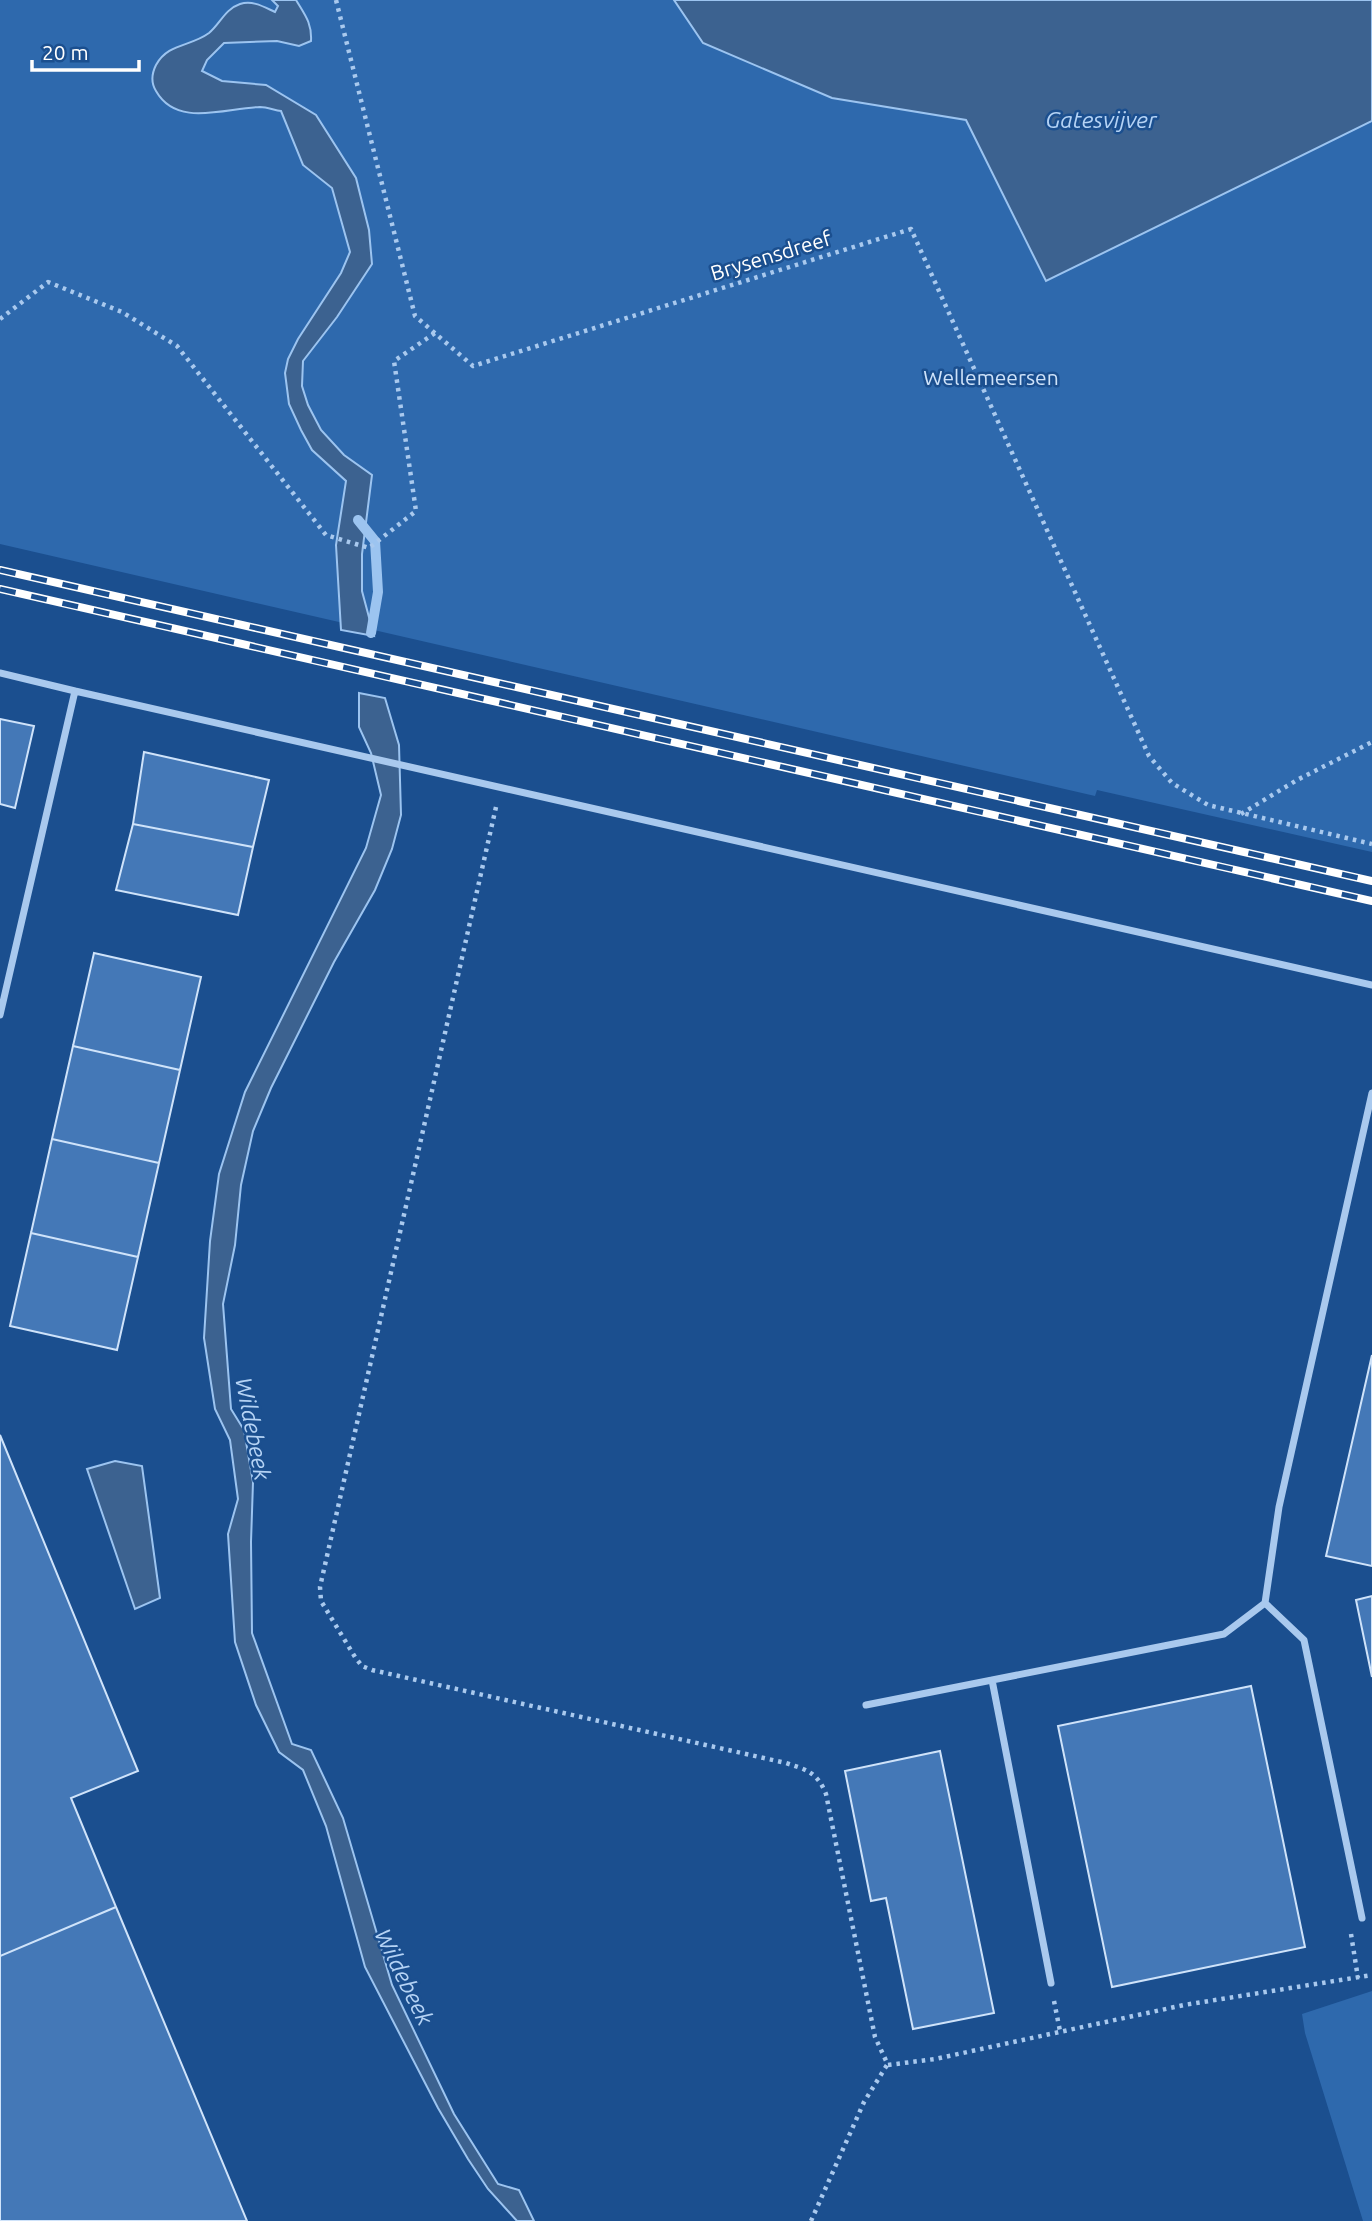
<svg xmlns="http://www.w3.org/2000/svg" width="1372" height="2221" viewBox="0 0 1372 2221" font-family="Ubuntu,sans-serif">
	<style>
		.green { fill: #2e69ad }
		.water { fill: #3c6290; stroke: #9cc4f0; stroke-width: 2 }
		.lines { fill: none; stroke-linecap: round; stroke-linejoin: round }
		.stream { stroke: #9cc4f0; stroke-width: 10 }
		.building { fill: #4478b7; stroke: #cfe3fa; stroke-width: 2 }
		.path { stroke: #a9c9ee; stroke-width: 4.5; stroke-dasharray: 3.5 5; stroke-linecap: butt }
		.minor { stroke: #a9c9ee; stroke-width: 7 }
		.rail-casing { stroke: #fff; stroke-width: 8 }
		.rail { stroke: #1b4f8f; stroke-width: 5; stroke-dasharray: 16; stroke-linecap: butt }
		.labels { text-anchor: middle; stroke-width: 5; stroke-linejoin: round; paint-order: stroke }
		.street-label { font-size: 21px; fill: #fff; stroke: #1b4f8f }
		.park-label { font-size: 21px; fill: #cfe3fa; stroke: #1b4f8f }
		.water-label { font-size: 23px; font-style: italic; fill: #b5d3f5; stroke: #1b4f8f }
	</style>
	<rect width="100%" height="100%" fill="#1b4f8f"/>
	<path class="green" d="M 0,0 L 1372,0 L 1372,852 L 1097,790 L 1095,796 L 0,544 Z
		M 1372,1991 L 1372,2221 L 1363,2221 L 1305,2033 L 1302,2014 Z"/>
	<path class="water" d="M 272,0 L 296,0 C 305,15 312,23 311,41 L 299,46 L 277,41 L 224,43 L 207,60 L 202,71 L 222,81 L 266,85 L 316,115 L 356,178 L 369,230 L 372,264 L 337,317 L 303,361 L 302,386 L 308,405 L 321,430 L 344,455 L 372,475 L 362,554 L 362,591 L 374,636 L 341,630 L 336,545 L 346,481 L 312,450 L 301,430 L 289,404 L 285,373 L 288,359 L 298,339 L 341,273 L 350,252 L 332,188 L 303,165 L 281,111 C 274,110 267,107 260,107 C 225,108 177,128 156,91 C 151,83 152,73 156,65 C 168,43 190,47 209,33 C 220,24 225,9 240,4 C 253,0 264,7 275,12 L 278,6 Z
		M 674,0 L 1372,0 L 1372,121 L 1046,281 L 966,120 L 832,98 L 703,43 Z
		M 359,693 L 385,698 L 399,745 L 401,815 L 392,849 L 375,890 L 334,962 L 271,1088 L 253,1131 L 241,1185 L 235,1245 L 223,1304 L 231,1409 L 244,1430 L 253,1482 L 251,1542 L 252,1633 L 292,1744 L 311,1750 L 343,1818 L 392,1985 L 454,2114 L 498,2184 L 519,2190 L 534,2221 L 517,2221 L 488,2189 L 468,2159 L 438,2108 L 365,1967 L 326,1826 L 303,1770 L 279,1752 L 256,1705 L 235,1642 L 228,1534 L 238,1499 L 230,1440 L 215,1409 L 204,1338 L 210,1241 L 219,1174 L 245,1092 L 366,848 L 381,795 L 371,753 L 359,727 Z
		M 115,1461 L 142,1466 L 160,1598 L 135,1609 L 87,1469 Z"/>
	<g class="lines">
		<path class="stream" d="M 358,520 L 375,541 L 378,592 L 371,633"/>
	</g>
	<path class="building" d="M 0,719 L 34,726 L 15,808 L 0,804 Z
		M 144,752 L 269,780 L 253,847 L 133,824 Z
		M 133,824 L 253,847 L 238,915 L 116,890 Z
		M 94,953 L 201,977 L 180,1070 L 73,1046 Z
		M 73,1046 L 180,1070 L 159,1163 L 52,1139 Z
		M 52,1139 L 159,1163 L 138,1257 L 31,1233 Z
		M 31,1233 L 138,1257 L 117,1350 L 10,1326 Z
		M 1372,1355 L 1372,1566 L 1326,1556 Z
		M 0,1435 L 138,1771 L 71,1798 L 116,1907 L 0,1956 Z
		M 1372,1596 L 1372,1677 L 1356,1600 Z
		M 1251,1686 L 1305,1947 L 1112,1987 L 1058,1726 Z
		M 940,1751 L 994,2013 L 913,2029 L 886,1898 L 871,1901 L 845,1771 Z
		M 116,1907 L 247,2221 L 0,2221 L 0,1956 Z"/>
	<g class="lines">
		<path class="path" d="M 336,0 L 415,316 L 473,366 L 911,229 L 1149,756 L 1172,783 L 1208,805 L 1372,844
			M 0,319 L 48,282 L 122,312 L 177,346 L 326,535 L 369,548 L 416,511 L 394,361 L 435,333
			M 496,807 L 320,1587 L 321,1601 L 355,1657 L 362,1666 L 372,1670 L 786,1763 C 807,1770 817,1772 826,1794 L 875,2037 L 888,2065 L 935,2059 L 1184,2005 L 1372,1975
			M 1241,814 L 1297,780 L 1372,742
			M 1351,1934 L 1358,1978
			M 1054,2001 L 1060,2031
			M 811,2221 L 864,2102 L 887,2065"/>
		<path class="minor" d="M 0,673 L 75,691 L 0,1015
			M 75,691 L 1372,985
			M 1265,1603 L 1304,1640 L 1362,1918
			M 992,1680 L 1051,1983
			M 866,1705 L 1224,1634 L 1265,1603 L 1279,1507 L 1372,1093"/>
		<g class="rail-casing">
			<path id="rail" d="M 0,570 L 1372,881
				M 0,589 L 1372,901"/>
		</g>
		<use href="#rail" class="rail"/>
	</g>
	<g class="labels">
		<g class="street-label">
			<text transform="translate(771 256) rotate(-17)" y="7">Brysensdreef</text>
		</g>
		<g class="park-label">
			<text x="991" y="385">Wellemeersen</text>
		</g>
		<g class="water-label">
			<text x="1101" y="128">Gatesvijver</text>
			<text transform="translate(253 1429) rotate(79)" y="8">Wildebeek</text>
			<text transform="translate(404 1977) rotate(64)" y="8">Wildebeek</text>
		</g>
	</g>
	<path d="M32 60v10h107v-10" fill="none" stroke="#ffffff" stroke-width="3.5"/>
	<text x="42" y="60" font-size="21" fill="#ffffff" stroke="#1b4f8f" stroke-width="5" paint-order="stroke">20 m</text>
</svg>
